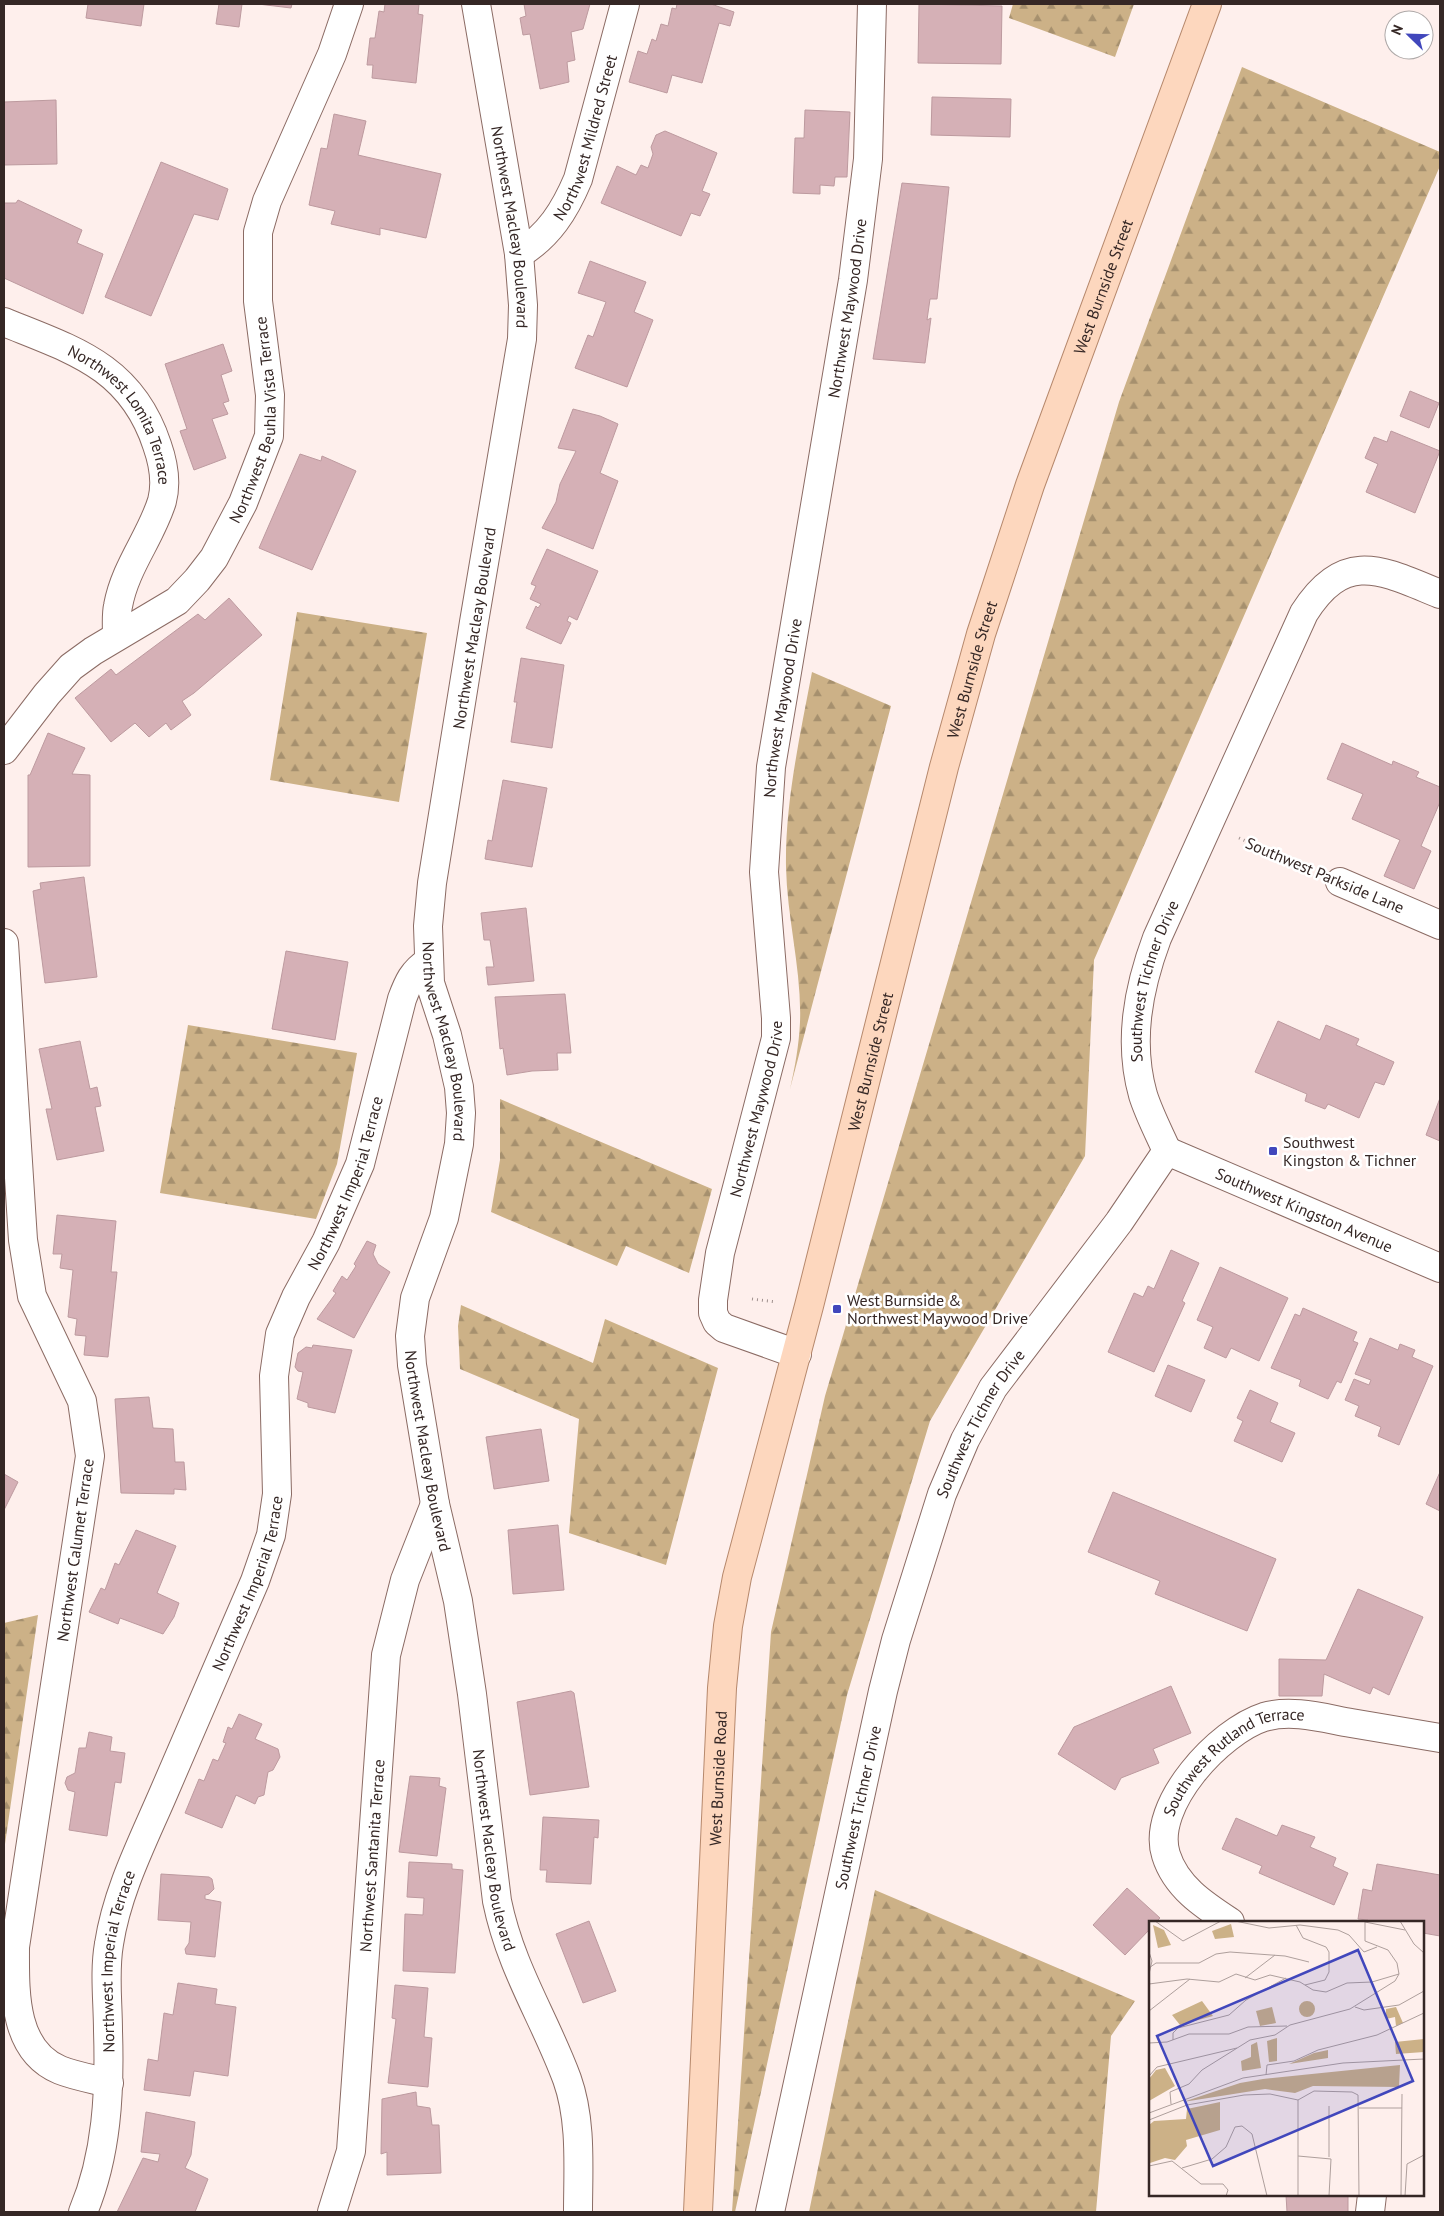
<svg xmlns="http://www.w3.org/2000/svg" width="1444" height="2216" viewBox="0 0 1444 2216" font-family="'PT Sans',sans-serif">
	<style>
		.forest { fill: url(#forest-firs) }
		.building { fill: #d5b0b6; stroke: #bd9a9f }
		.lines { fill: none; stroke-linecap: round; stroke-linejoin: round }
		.street-casing { stroke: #8b6b64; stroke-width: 30 }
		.secondary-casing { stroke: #8b6b64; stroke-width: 30 }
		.primary-casing { stroke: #b6886c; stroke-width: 30 }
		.path { stroke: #9f908e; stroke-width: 3; stroke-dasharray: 1 4; stroke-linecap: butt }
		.street { stroke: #fff; stroke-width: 28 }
		.secondary { stroke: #fff; stroke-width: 28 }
		.primary { stroke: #fdd7be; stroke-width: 28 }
		.poi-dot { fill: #4147bc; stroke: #fff; stroke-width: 2 }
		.labels { text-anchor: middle; stroke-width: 5; stroke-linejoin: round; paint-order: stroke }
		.street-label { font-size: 16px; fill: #352725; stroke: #fff }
		.poi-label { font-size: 16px; fill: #352725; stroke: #fff; text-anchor: start }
		.inset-road { fill: none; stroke: #ae9f9c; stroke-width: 1 }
		.view { fill: #4147bc; fill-opacity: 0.15; stroke: #4147bc; stroke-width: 2.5 }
		.inset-edge { fill: none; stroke: #352725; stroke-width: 2.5 }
	</style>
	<defs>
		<pattern id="forest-firs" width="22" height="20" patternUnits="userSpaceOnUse" patternTransform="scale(1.25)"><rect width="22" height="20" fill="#ccb187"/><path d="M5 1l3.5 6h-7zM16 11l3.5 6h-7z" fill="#a6906e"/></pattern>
	</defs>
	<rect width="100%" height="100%" fill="#feefec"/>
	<path class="forest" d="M 1013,4 L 1134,4 L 1115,57 L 1009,18 Z
		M 1242,67 L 1440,152 L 1440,166 L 1094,960 L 1085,1156 L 930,1421 L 847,1695 L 735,2212 L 732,2212 L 771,1632 L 825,1396 L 1119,402 Z
		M 297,612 L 427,633 L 399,802 L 270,780 Z
		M 812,672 L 891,706 L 790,1089 C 795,1067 799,1045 800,1022 C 802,971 787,919 786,867 C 785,802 800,736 812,672 Z
		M 188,1025 L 357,1053 L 337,1164 L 316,1219 L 160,1193 Z
		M 500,1099 L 712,1189 L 689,1273 L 626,1246 L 617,1266 L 491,1212 L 500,1160 Z
		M 461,1305 L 593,1363 L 605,1319 L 718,1368 L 666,1565 L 569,1533 L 579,1419 L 460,1369 L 458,1326 Z
		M 38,1615 L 4,1851 L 4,1623 Z
		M 875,1890 L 1135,2001 L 1111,2036 L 1096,2212 L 809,2212 Z"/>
	<path class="building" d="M 88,4 L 144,4 L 141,26 L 86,18 Z
		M 219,4 L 242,4 L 239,27 L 216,24 Z
		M 258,4 L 292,4 L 291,8 Z
		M 385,4 L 419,4 L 418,14 L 423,15 L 416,83 L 372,78 L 373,65 L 367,65 L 370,38 L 375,38 L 379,11 L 384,12 Z
		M 524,4 L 590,4 L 583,29 L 571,32 L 575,60 L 567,62 L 569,82 L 540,89 L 530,34 L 523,35 L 520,18 L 526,16 Z
		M 677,4 L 711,4 L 734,12 L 730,26 L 719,23 L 702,83 L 672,75 L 667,93 L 629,82 L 638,51 L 647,54 L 652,39 L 656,41 L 661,24 L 668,26 L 672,8 L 676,9 Z
		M 919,4 L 1002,6 L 1001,64 L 918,63 Z
		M 932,97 L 1011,99 L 1010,137 L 931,135 Z
		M 56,100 L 57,164 L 4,165 L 4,102 Z
		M 805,110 L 850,112 L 847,177 L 835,177 L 834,186 L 820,185 L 820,194 L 793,193 L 795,138 L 804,138 Z
		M 334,114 L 366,121 L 358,155 L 441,174 L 426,238 L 380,228 L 380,235 L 331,224 L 335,211 L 309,205 L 321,148 L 327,149 Z
		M 665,131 L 717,153 L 702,191 L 710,194 L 700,216 L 691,213 L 681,236 L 601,203 L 617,166 L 636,175 L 641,165 L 648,168 L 653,154 L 651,147 L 656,135 Z
		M 161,162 L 228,189 L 218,220 L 194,214 L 151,316 L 105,297 Z
		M 902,183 L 949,187 L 937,299 L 930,299 L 927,320 L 931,318 L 925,363 L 873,359 Z
		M 18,200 L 82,230 L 77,243 L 103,254 L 83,314 L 4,278 L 4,203 L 16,203 Z
		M 590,261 L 646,282 L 634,312 L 653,320 L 627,387 L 575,368 L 588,335 L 593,337 L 606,302 L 578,293 Z
		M 223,344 L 232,371 L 221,375 L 229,401 L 223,403 L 228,414 L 212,419 L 226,458 L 194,470 L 180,431 L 187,429 L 165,364 Z
		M 1410,391 L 1439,403 L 1429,428 L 1400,416 Z
		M 573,409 L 600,416 L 618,424 L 600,473 L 618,481 L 593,549 L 542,528 L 556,502 L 560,484 L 576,451 L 558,448 Z
		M 1391,431 L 1440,451 L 1415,513 L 1366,492 L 1378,464 L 1365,458 L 1374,437 L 1387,442 Z
		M 300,454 L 321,461 L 322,456 L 356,471 L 312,570 L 259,548 Z
		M 547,549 L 598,571 L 577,620 L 569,616 L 567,621 L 571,623 L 561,644 L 526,628 L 536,606 L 538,608 L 541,604 L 530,599 L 536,586 L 531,584 Z
		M 229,598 L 262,635 L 194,693 L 182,701 L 191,715 L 171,730 L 166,723 L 149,737 L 135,723 L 111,742 L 75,698 L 111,669 L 116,675 L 198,614 L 205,620 Z
		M 521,658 L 564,665 L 552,748 L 511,742 L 517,702 L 514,702 Z
		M 48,733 L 85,748 L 72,774 L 90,775 L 90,866 L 28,867 L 28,775 L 30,775 Z
		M 1342,743 L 1392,765 L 1393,761 L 1419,772 L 1416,777 L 1440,787 L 1440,802 L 1421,846 L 1431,851 L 1414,889 L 1384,876 L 1400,840 L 1352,819 L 1363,794 L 1327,779 Z
		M 503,780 L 547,788 L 532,867 L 485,859 L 488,840 L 492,841 Z
		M 84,877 L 97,977 L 45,983 L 33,891 L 41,889 L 40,883 Z
		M 526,908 L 534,981 L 488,985 L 486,967 L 494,967 L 490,940 L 484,940 L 481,913 Z
		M 286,951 L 348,962 L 335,1040 L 272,1029 Z
		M 565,994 L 571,1053 L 557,1053 L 558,1070 L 532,1071 L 507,1075 L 503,1048 L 500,1049 L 495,997 Z
		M 1278,1021 L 1320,1040 L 1326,1025 L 1359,1039 L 1356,1045 L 1394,1062 L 1384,1085 L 1375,1082 L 1359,1118 L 1328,1104 L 1325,1109 L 1305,1101 L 1307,1094 L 1255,1072 Z
		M 80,1041 L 90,1089 L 97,1087 L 101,1106 L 95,1107 L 104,1151 L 57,1160 L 46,1109 L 52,1109 L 39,1049 Z
		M 1440,1098 L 1440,1141 L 1426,1135 Z
		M 57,1215 L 116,1221 L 111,1272 L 117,1272 L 108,1357 L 84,1355 L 86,1336 L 75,1335 L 77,1319 L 68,1317 L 73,1270 L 60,1268 L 62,1254 L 53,1254 Z
		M 367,1241 L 376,1245 L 373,1254 L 378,1264 L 390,1272 L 354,1338 L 317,1319 L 336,1293 L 333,1291 L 342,1276 L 347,1280 L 356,1266 L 354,1264 Z
		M 1171,1250 L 1199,1263 L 1182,1301 L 1185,1303 L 1154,1372 L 1108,1352 L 1134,1293 L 1143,1297 L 1148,1286 L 1154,1289 Z
		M 1220,1267 L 1288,1298 L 1259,1361 L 1231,1348 L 1226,1358 L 1204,1348 L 1213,1327 L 1197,1320 Z
		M 1303,1308 L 1357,1332 L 1353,1341 L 1358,1343 L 1341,1383 L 1337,1381 L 1328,1399 L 1299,1386 L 1301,1380 L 1271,1368 L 1295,1314 L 1300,1316 Z
		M 1370,1338 L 1398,1350 L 1400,1344 L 1415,1350 L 1412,1357 L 1433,1366 L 1399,1445 L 1378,1436 L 1381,1427 L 1355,1416 L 1359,1406 L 1345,1400 L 1354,1379 L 1369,1385 L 1371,1380 L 1355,1374 Z
		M 313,1345 L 352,1350 L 335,1413 L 308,1407 L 308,1403 L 297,1399 L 303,1372 L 298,1371 L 295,1367 L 298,1353 L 306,1347 L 312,1348 Z
		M 1168,1365 L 1205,1380 L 1191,1412 L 1155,1396 Z
		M 1250,1390 L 1278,1403 L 1270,1422 L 1295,1433 L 1282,1462 L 1234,1441 L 1243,1421 L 1237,1418 Z
		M 149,1397 L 153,1428 L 173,1429 L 175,1462 L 184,1462 L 186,1490 L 174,1489 L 174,1494 L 121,1493 L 115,1399 Z
		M 541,1429 L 549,1481 L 494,1489 L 486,1437 Z
		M 1440,1472 L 1440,1511 L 1426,1504 Z
		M 4,1474 L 18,1482 L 4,1510 Z
		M 1113,1492 L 1276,1559 L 1247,1631 L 1155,1594 L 1160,1581 L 1088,1552 Z
		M 558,1525 L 564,1590 L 513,1594 L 508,1530 Z
		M 136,1530 L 176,1546 L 157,1593 L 179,1603 L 174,1617 L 163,1634 L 120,1618 L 118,1624 L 89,1612 L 101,1588 L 105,1590 L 115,1563 L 119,1565 Z
		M 1358,1589 L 1423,1617 L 1389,1695 L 1373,1687 L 1370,1694 L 1324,1674 L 1322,1696 L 1279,1696 L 1279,1659 L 1326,1660 Z
		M 1171,1686 L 1191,1733 L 1153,1749 L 1159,1763 L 1121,1778 L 1115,1790 L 1058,1754 L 1074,1727 Z
		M 571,1691 L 574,1693 L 589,1787 L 530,1795 L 517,1702 Z
		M 239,1714 L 262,1724 L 255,1739 L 278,1749 L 280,1757 L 273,1770 L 268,1772 L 264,1795 L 258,1797 L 255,1804 L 236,1795 L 222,1828 L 185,1813 L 199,1779 L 204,1781 L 213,1759 L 218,1761 L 226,1743 L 223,1742 L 228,1727 L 232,1729 Z
		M 89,1732 L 112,1737 L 110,1751 L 125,1753 L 121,1783 L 115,1782 L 107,1836 L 69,1830 L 75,1792 L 68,1790 L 65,1783 L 67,1777 L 75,1773 L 79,1748 L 86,1748 Z
		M 410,1776 L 440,1778 L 439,1786 L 446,1788 L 437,1856 L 399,1852 Z
		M 543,1817 L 599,1820 L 598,1838 L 594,1837 L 591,1884 L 546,1882 L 547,1870 L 540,1870 Z
		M 1236,1818 L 1277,1836 L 1282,1825 L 1315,1837 L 1310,1847 L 1336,1858 L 1333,1866 L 1348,1873 L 1334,1905 L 1259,1873 L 1262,1866 L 1222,1849 Z
		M 409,1862 L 452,1864 L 452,1869 L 463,1870 L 455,1973 L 403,1971 L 405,1914 L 423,1915 L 424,1898 L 407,1897 Z
		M 1377,1864 L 1440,1875 L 1440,1936 L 1423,1933 L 1423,1938 L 1423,1922 L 1367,1922 L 1368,1920 L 1358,1919 L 1363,1889 L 1372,1891 Z
		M 161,1874 L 209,1877 L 212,1879 L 214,1889 L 209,1894 L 205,1895 L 205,1899 L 221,1902 L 215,1957 L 186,1954 L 185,1949 L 189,1943 L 191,1922 L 158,1920 Z
		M 1127,1888 L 1160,1918 L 1156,1922 L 1150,1922 L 1150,1929 L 1125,1955 L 1093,1925 Z
		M 589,1921 L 616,1991 L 583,2003 L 556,1934 Z
		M 178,1983 L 217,1989 L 215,2004 L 236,2007 L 228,2076 L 194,2071 L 190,2096 L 144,2090 L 148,2059 L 158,2061 L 164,2013 L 173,2015 Z
		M 395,1985 L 428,1988 L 424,2037 L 432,2038 L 428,2087 L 388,2083 L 396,2019 L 392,2018 Z
		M 416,2092 L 417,2106 L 430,2108 L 432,2125 L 439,2125 L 441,2173 L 387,2175 L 387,2152 L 381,2154 L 382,2099 Z
		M 146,2112 L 195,2122 L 191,2155 L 185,2168 L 208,2179 L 195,2212 L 117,2212 L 143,2158 L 158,2162 L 160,2154 L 141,2152 Z
		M 1286,2195 L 1348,2195 L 1348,2212 L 1287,2212 Z"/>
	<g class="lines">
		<g class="street-casing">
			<g id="street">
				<path id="s1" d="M 476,4 L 519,254 L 523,305 L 522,339 L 474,622 L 432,883 L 428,926 L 430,983 L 447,1035 L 459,1087 L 461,1113 L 459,1144 L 444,1218 L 415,1298 L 410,1336 L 412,1365 L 435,1504 L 458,1601 L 472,1694 L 497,1901 C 511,1969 544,2017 567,2079 C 582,2121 578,2169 578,2212"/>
				<path id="s2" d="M 519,254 C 549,236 565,210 578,179 L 625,4"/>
				<path id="s3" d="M 4,322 C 73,350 131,366 157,445 C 163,462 167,482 162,501 C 151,537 125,567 118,606 C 116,615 117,626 117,636"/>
				<path id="s4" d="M 4,750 L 47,694 L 71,667 L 93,651 L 177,601 L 197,580 L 214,558 L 243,503 L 269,436 L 270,395 L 258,301 L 258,232 L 267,201 L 332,54 L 349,4"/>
				<path d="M 1340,882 L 1440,925"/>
				<path d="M 4,943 L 23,1240 L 32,1296 L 82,1401 L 90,1456 L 15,1947 C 15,1989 12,2050 60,2070 C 75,2076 93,2079 109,2083"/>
				<path id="s5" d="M 1167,1151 C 1159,1133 1149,1114 1143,1095 C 1128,1042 1138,989 1157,938 L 1304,613 C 1345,548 1383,571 1440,594"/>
				<path id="s6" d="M 797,1354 L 724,1328 L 717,1322 L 713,1313 L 713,1300 L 720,1253 L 776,1038 L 776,1018 L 764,872 L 771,767 L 853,280 L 868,159 L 872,4"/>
				<path id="s7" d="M 1230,1922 C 1204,1905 1176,1887 1166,1855 C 1150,1805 1220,1731 1264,1717 C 1292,1709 1323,1718 1351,1723 C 1380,1728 1410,1733 1440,1738"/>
				<path id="s8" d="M 83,2212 C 107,2155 110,2092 108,2031 C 108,2002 104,1972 109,1944 C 117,1891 143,1841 164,1792 C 194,1721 225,1651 255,1581 L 271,1535 L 277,1494 L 274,1376 L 280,1334 L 296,1297 L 326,1242 L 360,1164 L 402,999 C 408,983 413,971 428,962"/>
				<path id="s9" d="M 332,2212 L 351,2151 L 386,1655 L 405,1580 L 435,1504"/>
				<path d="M 1370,2212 L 1372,2195"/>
			</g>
		</g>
		<g class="secondary-casing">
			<g id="secondary">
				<path id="s10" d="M 770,2212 L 883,1691 L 896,1640 L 942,1494 L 965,1440 L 993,1388 L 1119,1222 L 1167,1151 L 1440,1268"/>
			</g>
		</g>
		<g class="primary-casing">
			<g id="primary">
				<path id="s11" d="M 698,2212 L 722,1688 L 728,1626 L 737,1577 L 809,1306 L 944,767 L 981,634 L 1030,485 L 1207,4"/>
			</g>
		</g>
		<path class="path" d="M 1239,838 L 1309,869
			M 752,1299 L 776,1302"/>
		<use href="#street" class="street"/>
		<use href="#secondary" class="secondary"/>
		<use href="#primary" class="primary"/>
	</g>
	<g class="poi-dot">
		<rect x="1268" y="1146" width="10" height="10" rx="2.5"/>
		<rect x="832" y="1304" width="10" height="10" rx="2.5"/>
	</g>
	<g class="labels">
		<g class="street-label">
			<text dy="6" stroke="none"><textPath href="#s2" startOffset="139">Northwest Mildred Street</textPath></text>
			<text dy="6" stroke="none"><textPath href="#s1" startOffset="226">Northwest Macleay Boulevard</textPath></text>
			<text dy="6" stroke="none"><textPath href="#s11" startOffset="1979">West Burnside Street</textPath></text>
			<text dy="6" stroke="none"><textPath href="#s6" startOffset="1116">Northwest Maywood Drive</textPath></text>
			<text dy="6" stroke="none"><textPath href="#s4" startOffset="436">Northwest Beuhla Vista Terrace</textPath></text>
			<text dy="6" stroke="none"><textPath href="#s3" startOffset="158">Northwest Lomita Terrace</textPath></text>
			<text transform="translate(474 628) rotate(-81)" y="6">Northwest Macleay Boulevard</text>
			<text dy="6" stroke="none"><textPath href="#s11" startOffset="1574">West Burnside Street</textPath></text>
			<text dy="6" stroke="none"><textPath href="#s6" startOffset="711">Northwest Maywood Drive</textPath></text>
			<text transform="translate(1325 875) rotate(23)" y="6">Southwest Parkside Lane</text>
			<text dy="6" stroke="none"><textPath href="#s5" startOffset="178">Southwest Tichner Drive</textPath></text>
			<text dy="6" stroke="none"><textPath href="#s1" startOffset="1051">Northwest Macleay Boulevard</textPath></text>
			<text dy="6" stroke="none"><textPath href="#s11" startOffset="1169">West Burnside Street</textPath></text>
			<text dy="6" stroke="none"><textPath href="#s6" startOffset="306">Northwest Maywood Drive</textPath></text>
			<text dy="6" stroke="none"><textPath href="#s8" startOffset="1079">Northwest Imperial Terrace</textPath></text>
			<text dy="6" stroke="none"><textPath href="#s10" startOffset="1300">Southwest Kingston Avenue</textPath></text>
			<text dy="6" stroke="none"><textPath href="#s10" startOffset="819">Southwest Tichner Drive</textPath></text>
			<text dy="6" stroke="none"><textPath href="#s1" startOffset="1471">Northwest Macleay Boulevard</textPath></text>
			<text transform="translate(75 1550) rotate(-82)" y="6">Northwest Calumet Terrace</text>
			<text dy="6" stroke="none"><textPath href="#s8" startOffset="659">Northwest Imperial Terrace</textPath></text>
			<text dy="6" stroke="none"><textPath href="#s7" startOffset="226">Southwest Rutland Terrace</textPath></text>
			<text dy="6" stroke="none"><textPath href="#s11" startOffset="434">West Burnside Road</textPath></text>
			<text dy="6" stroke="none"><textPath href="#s10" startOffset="414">Southwest Tichner Drive</textPath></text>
			<text dy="6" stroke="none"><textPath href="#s1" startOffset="1876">Northwest Macleay Boulevard</textPath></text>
			<text dy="6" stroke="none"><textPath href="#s9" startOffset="360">Northwest Santanita Terrace</textPath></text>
			<text dy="6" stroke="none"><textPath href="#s8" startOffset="255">Northwest Imperial Terrace</textPath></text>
		</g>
		<g class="poi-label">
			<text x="1283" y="1148">Southwest<tspan x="1283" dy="18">Kingston &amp; Tichner</tspan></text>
			<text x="847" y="1306">West Burnside &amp;<tspan x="847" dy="18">Northwest Maywood Drive</tspan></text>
		</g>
	</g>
	<g transform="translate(1149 1921)">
		<rect width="275" height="275" fill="#feefec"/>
		<path d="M 82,3 L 85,16 L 66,18 L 63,10 ZM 4,4 L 15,9 L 22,24 L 9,27 ZM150 88a8 8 0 1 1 16 0a8 8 0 1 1-16 0ZM 53,80 L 64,95 L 31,104 L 23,94 ZM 123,86 L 127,102 L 111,105 L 107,90 ZM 247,86 L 254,102 L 247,105 L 246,96 L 237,98 L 237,88 ZM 128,117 L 128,140 L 120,141 L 118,120 ZM 275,118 L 275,131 L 247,133 L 246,121 ZM 108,121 L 112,147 L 93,150 L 92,140 L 102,136 L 102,124 ZM 179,129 L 179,137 L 140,143 L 165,132 ZM 251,144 L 250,166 L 164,165 L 146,172 L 116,168 L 34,181 L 91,162 L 114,158 ZM 16,147 L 26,165 L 0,180 L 0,158 L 7,149 ZM 71,181 L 71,209 L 37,219 L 38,225 L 26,239 L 16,237 L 1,242 L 0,204 L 5,200 L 37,198 L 38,188 Z" fill="#ccb187"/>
		<path class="inset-road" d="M 6,0 L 34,20 L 72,0M 86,0 L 120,7 L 151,4 L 189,9 L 200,14 L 215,31 L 228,26M 251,0 L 265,23 L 275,32M 216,1 L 256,9M 147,4 L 154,17 L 177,26 L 180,31 L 180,51 L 176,59 L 156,64M 0,31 L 3,40 L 0,53M 0,47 L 7,42 L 50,42 L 67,33 L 81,31 L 136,35 L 160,41M 96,57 L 126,34M 0,63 L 38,58 L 70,61 L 87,53 L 106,59 L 121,54 L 151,61 L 164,69 L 177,71 L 198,62 L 223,61 L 250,53M 206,86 L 215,89 L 250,84 L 275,70M 0,90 L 41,58M 24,119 L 24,112 L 29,107 L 80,94 L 97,79 L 137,57M 0,122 L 18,121 L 40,113 L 80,113 L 99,106 L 138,105M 117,154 L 118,144 L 145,140 L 169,129 L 228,114 L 275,92M 0,155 L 8,146 L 88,127M 149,179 L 165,170 L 203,171 L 209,174 L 210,275M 22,183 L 21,171 L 40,163 L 53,149 L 101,119 L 126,114 L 141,104 L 201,88 L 246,60 L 250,53 L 248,42 L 239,29 L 216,20 L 216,0M 210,187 L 253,187M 0,192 L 94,157 L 194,142 L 275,138M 0,199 L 38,184 L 95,174 L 121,173 L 149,179M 149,235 L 182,238 L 180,275M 180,236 L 180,185M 0,245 L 23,240 L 52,263 L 74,263 L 79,269 L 77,275M 33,247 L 63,238 L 77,226 L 86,206 L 93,205 L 103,213 L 118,275M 149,275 L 149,179M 252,275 L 253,173M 256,275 L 258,243 L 275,234"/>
		<path class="view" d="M 209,29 L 264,160 L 64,245 L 8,115 Z"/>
		<rect width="275" height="275" class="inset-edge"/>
	</g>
	<rect width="1444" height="2216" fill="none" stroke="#352725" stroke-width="10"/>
	<g transform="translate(1409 35) rotate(293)"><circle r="24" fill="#ffffff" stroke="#aea9a8"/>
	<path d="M0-4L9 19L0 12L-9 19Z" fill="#4147bc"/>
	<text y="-8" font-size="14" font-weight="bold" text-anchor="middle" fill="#352725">N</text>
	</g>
</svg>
